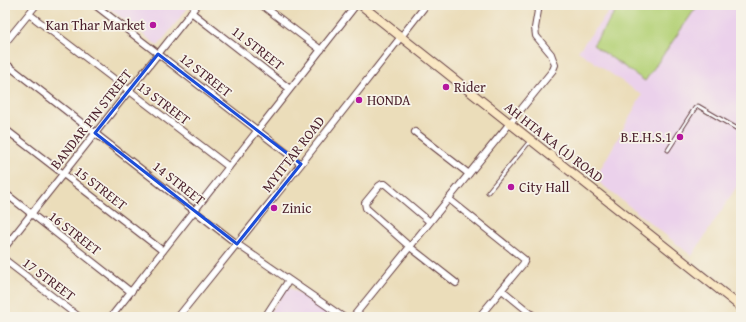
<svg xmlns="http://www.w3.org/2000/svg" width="746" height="322" viewBox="0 0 746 322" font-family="'Gentium Book Plus',serif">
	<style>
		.built { fill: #ebd1eb }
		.green { fill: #b5d278; stroke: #807852 }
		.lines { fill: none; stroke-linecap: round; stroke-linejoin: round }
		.lane-casing { stroke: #623c40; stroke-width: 5 }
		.street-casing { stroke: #623c40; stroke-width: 8 }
		.secondary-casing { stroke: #623c40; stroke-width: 10 }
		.lane { stroke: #fff; stroke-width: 3 }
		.street { stroke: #fff; stroke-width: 6 }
		.secondary { stroke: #f9e7c3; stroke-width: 8 }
		.marked { fill: none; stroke: #1d4ed8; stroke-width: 3; stroke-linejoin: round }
		.poi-dot { fill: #b5179e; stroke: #f7f3e8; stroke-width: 1.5 }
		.labels { text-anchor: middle; stroke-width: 3.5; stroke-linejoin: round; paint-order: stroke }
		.poi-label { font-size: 14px; fill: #4a1f2b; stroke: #f7f3e8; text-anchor: start }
		.street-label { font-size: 14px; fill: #4a1f2b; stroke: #f7f3e8 }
	</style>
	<rect width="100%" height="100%" fill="#f7f3e8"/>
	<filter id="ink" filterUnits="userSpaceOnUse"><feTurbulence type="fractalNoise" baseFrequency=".025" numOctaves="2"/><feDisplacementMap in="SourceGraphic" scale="8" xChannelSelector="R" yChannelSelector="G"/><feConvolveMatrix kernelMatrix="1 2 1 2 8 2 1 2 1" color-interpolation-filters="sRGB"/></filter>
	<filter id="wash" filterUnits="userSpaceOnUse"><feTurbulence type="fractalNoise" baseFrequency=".012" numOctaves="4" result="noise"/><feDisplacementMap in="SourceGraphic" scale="16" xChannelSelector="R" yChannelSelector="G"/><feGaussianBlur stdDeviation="0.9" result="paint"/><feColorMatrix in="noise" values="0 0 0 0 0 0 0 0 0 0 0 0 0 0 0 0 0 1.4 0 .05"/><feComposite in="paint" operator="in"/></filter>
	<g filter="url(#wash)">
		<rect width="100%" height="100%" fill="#ebddba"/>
		<path class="built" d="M 105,5 L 190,5 L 158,46 Z
			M 614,5 L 741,5 L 741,180 L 692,256 L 595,179 L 642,95 L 578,51 Z
			M 288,286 L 333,317 L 267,317 Z"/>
		<path class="green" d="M 620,5 L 698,5 L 645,81 L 593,45 Z"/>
	</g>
	<g filter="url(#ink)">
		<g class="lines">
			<g class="lane-casing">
				<path id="lane" d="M 668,150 L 695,108 L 698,106 L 741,131
					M 488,192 L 530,141"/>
			</g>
			<g class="street-casing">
				<path id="street" d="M 95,5 L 301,164
					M 262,5 L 321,50
					M 191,12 L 290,89
					M 29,14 L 229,167
					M 5,43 L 36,5
					M 5,63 L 237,244 L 343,317
					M 5,129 L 163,251
					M 415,132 L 469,174
					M 5,193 L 131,292
					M 449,199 L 525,260 L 523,264 L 479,317
					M 430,222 L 385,184 L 382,184 L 379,186 L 365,203 L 366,208 L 410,247 L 456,283
					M 5,247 L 197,5
					M 5,260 L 79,317
					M 502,290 L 535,317
					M 111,317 L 356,5
					M 178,317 L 301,164 L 426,5
					M 265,317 L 289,280
					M 353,317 L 553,70 L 555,65 L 551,54 L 536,36 L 535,28 L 539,5"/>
			</g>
			<g class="secondary-casing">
				<path id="secondary" d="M 361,5 L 741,307"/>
			</g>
			<use href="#lane" class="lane"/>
			<use href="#street" class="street"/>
			<use href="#secondary" class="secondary"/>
		</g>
	</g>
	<path class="marked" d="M 158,54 L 301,164 L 237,244 L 95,133 Z"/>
	<g class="poi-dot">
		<circle cx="153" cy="25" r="4"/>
		<circle cx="446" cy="87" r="4"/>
		<circle cx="359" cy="100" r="4"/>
		<circle cx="680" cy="137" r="4"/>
		<circle cx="511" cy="187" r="4"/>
		<circle cx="274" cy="208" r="4"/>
	</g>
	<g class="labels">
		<g class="poi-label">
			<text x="145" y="30" text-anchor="end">Kan Thar Market</text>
			<text x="454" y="92">Rider</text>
			<text x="367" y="105">HONDA</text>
			<text x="672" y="142" text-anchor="end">B.E.H.S.1</text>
			<text x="519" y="192">City Hall</text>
			<text x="282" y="213">Zinic</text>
		</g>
		<g class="street-label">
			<text transform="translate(258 48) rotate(38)" y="5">11 STREET</text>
			<text transform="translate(206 75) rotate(38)" y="5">12 STREET</text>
			<text transform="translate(164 103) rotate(37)" y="5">13 STREET</text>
			<text transform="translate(91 119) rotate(-52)" y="5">BANDAR PIN STREET</text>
			<text transform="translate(554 142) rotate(38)" y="5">AH HTA KA (1) ROAD</text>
			<text transform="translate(293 154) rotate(-52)" y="5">MYITTAR ROAD</text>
			<text transform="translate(179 183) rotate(38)" y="5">14 STREET</text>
			<text transform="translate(101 188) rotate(38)" y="5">15 STREET</text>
			<text transform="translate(75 233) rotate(38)" y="5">16 STREET</text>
			<text transform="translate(49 279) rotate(37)" y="5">17 STREET</text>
		</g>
	</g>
	<rect width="746" height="322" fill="none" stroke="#f7f3e8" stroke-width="20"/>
</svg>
